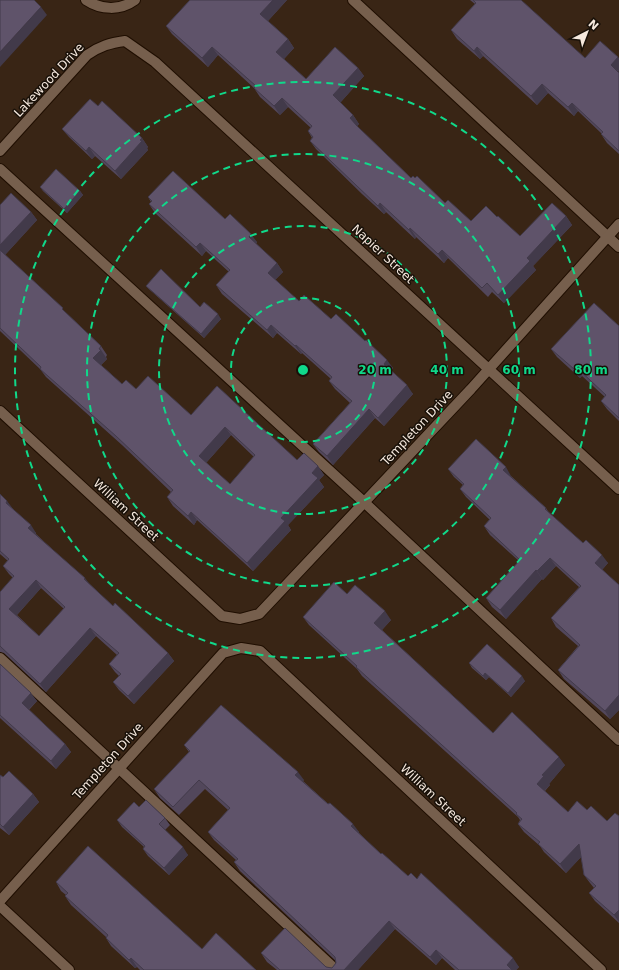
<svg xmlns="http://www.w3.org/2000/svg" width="619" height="970" viewBox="0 0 619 970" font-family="'DejaVu Sans',sans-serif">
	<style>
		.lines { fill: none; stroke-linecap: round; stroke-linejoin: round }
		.service-casing { stroke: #1f0e01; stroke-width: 12 }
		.minor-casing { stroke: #1f0e01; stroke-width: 12 }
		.service { stroke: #765f4d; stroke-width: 10 }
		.minor { stroke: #765f4d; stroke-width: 10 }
		.wall { fill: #52475b; fill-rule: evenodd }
		.shaded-wall { fill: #423a4a }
		.building { fill: #5f536a; stroke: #423a4a; fill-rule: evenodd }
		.ring { fill: none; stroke: #10d98a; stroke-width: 2; stroke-dasharray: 7 5 }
		.labels { text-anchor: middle; stroke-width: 3; stroke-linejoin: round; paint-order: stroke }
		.street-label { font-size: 12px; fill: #f6e9de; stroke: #191109 }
		.centre { fill: #10d98a; stroke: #191109; stroke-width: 2 }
		.ring-label { font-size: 12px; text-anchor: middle; font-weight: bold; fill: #10d98a; stroke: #191109; stroke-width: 3; stroke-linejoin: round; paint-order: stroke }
	</style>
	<rect width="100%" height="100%" fill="#392515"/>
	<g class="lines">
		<g class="service-casing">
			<path id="service" d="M 353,0 L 619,247
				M 0,169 L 365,503 L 619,740
				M 0,658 L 336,970"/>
		</g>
		<g class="minor-casing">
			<path id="minor" d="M 86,0 C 101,10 120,11 135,0
				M 0,151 L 87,55 C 100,46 110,43 125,41 L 155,62 L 619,489
				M 0,411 L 222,616 L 240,619 L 259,614 L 471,389 L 619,224
				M 0,901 L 223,653 L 241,648 L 260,651 L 601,970
				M 0,906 L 69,970"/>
		</g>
		<use href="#service" class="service"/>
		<use href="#minor" class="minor"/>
	</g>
	<path class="wall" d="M 190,0 L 287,0 L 268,21 L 288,39 L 294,48 L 284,59 L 306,79 L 358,68 L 364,76 L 340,103 L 353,115 L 359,124 L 357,126 L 411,178 L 471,221 L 497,217 L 520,236 L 566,216 L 572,225 L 533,266 L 536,270 L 504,303 L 492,292 L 488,297 L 448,258 L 444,263 L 416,237 L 415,239 L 386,212 L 384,214 L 362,194 L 316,149 L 310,141 L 312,138 L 308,131 L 311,128 L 288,107 L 280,115 L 260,97 L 254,88 L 218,55 L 208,67 L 172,34 L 166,26 Z
		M 470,0 L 521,0 L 585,58 L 618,57 L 619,154 L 607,143 L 601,134 L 601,133 L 578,111 L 574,116 L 548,93 L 537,105 L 483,56 L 480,59 L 457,39 L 451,30 L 475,4 Z
		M 98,106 L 142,138 L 148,147 L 147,148 L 148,150 L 121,179 L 95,156 L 92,159 L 69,137 L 62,129 Z
		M 40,187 L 80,191 L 83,195 L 67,213 L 43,191 Z
		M 148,197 L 225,219 L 257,242 L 256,244 L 277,263 L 283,272 L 275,280 L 299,301 L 331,319 L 393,368 L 391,371 L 413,394 L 384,426 L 375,418 L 333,465 L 319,452 L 313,444 L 350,403 L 335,389 L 329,381 L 331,379 L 302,353 L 301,354 L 277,333 L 273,338 L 222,294 L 216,285 L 229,272 L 206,251 L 202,256 L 155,213 L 149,204 L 151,202 Z
		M 0,205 L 31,212 L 37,220 L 5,255 L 101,346 L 107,355 L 106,357 L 107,359 L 101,365 L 122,384 L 136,389 L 191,415 L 217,386 L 297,460 L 318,466 L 324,475 L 319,480 L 324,487 L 288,525 L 291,530 L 253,571 L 197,520 L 194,525 L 173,506 L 167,497 L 171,492 L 122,445 L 46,377 L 40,369 L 0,331 ZM 231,435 L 254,457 L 230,484 L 206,463 Z
		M 146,286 L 200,307 L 221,319 L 204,338 L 150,290 Z
		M 619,326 L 619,421 L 607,409 L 601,401 L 605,397 L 582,376 L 580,378 L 557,357 L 551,349 Z
		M 448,469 L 511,476 L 546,508 L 549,513 L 583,543 L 608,563 L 602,570 L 619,585 L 619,710 L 610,719 L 564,679 L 558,670 L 578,646 L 556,627 L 551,618 L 579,587 L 556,566 L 543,580 L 542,579 L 506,619 L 492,607 L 486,598 L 519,561 L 490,535 L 484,526 L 490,520 L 466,497 L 460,489 L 463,485 L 454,477 Z
		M 0,494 L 13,509 L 36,533 L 36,534 L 113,606 L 168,653 L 174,661 L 134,704 L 119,690 L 113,682 L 119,676 L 115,672 L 109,664 L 117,655 L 96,636 L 46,692 L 4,653 L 1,652 L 0,652 L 0,592 L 13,578 L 9,574 L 3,566 L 8,561 L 0,554 ZM 41,588 L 64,609 L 39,636 L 17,615 Z
		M 347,594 L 391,620 L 382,630 L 493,733 L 565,765 L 549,784 L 550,785 L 545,791 L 568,812 L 587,810 L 607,821 L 619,816 L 619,923 L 595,901 L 589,893 L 594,888 L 590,883 L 584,875 L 581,857 L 566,873 L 544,852 L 540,846 L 524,832 L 518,824 L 520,820 L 518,817 L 362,676 L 357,669 L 309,625 L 303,617 Z
		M 469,663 L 525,681 L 511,697 L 489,677 L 486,680 L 472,668 Z
		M 0,664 L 37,701 L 29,710 L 65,744 L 71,752 L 56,769 L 0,718 Z
		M 184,745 L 304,780 L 303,781 L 359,832 L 359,833 L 381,854 L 408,876 L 417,879 L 490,938 L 519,967 L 516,970 L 455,970 L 442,958 L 436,965 L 395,929 L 358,970 L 277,970 L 267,962 L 261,953 L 332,968 L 336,963 L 336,961 L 240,871 L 234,862 L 236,860 L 214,840 L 208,832 L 228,810 L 205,789 L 179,815 L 160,798 L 154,789 L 189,752 Z
		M 0,775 L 3,777 L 33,794 L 39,802 L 9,835 L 0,828 Z
		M 139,807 L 165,818 L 170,825 L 165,830 L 188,855 L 169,875 L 148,856 L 143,849 L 144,847 L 122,827 L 117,820 Z
		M 56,882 L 202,949 L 256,970 L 140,970 L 137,967 L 135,968 L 111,946 L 106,938 L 106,937 L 71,905 L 65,896 L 66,895 L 61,891 Z"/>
	<path class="shaded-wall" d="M 273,0 L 287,0 L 266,23 L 260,14 Z
		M 41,7 L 47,15 L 0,67 L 0,52 Z
		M 288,39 L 294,48 L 282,61 L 276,52 Z
		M 212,47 L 218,55 L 208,67 L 202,58 Z
		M 477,47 L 483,56 L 480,59 L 474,51 Z
		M 618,57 L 619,58 L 619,72 L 611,65 Z
		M 358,68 L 364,76 L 339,104 L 333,95 Z
		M 542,84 L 548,93 L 537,105 L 531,96 Z
		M 282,98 L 288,107 L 280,115 L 274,106 Z
		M 572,103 L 578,111 L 574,116 L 568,107 Z
		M 353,115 L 359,124 L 356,127 L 350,118 Z
		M 142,138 L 148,147 L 147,148 L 148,150 L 121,179 L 115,171 Z
		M 89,147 L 95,156 L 92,159 L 86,151 Z
		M 80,191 L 83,195 L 67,213 L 64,209 Z
		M 380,203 L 386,212 L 384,214 L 378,206 Z
		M 31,212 L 37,220 L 4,256 L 0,251 L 0,245 Z
		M 566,216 L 572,225 L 533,266 L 536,270 L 504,303 L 498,295 L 527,258 Z
		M 410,228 L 416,237 L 415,239 L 409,230 Z
		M 251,234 L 257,242 L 254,245 L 249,237 Z
		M 200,243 L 206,251 L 202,256 L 196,247 Z
		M 442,250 L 448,258 L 444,263 L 438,254 Z
		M 277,263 L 283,272 L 274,281 L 268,273 Z
		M 218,314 L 221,319 L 204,338 L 201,334 Z
		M 271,325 L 277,333 L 273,338 L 267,330 Z
		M 296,345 L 302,353 L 301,354 L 295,346 Z
		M 101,350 L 107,359 L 99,367 L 93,358 Z
		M 387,360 L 393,368 L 390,373 L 384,364 Z
		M 576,367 L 582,376 L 580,378 L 574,369 Z
		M 407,385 L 413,394 L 384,426 L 378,418 Z
		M 369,409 L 375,418 L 333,465 L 327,456 Z
		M 225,427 L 231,435 L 205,464 L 199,456 Z
		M 318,466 L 324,475 L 319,480 L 324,487 L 288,525 L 291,530 L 253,571 L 247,563 L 312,473 Z
		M 506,467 L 511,476 L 509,478 L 503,470 Z
		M 7,501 L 13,509 L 6,503 Z
		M 191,512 L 197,520 L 194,525 L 188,516 Z
		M 31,525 L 36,533 L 34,536 L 28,528 Z
		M 602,555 L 608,563 L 601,571 L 595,563 Z
		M 550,558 L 556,566 L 543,580 L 537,571 Z
		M 536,570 L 542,579 L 506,619 L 500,610 Z
		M 85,578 L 91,586 L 84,579 Z
		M 36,580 L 41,588 L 15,617 L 9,609 Z
		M 385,611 L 391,620 L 380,632 L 374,623 Z
		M 90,628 L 96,636 L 46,692 L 40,684 Z
		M 168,653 L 174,661 L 134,704 L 128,696 Z
		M 485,673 L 489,677 L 486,680 L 483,676 Z
		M 522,676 L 525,681 L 511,697 L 508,693 Z
		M 31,693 L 37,701 L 27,711 L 22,703 Z
		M 619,695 L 619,710 L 610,719 L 605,711 Z
		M 65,744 L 71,752 L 56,769 L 51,761 Z
		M 559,757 L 565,765 L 549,784 L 550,785 L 543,792 L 537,784 L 542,775 Z
		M 298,772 L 304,780 L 301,783 L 295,775 Z
		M 33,794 L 39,802 L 9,835 L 3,827 Z
		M 353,824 L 359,832 L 357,835 L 351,826 Z
		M 579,844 L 585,853 L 566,873 L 560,864 Z
		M 183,847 L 188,855 L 169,875 L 164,868 Z
		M 619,910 L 619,922 L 614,915 Z
		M 389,921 L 395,929 L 358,970 L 344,970 Z
		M 436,950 L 442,958 L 436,965 L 430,957 Z
		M 131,958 L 137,967 L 135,968 L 129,960 Z
		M 513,958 L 519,967 L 516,970 L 510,970 L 507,965 Z"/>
	<path class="building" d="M 0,0 L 34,0 L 41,7 L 0,52 Z
		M 190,0 L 273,0 L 260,14 L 288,39 L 276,52 L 306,79 L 335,47 L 358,68 L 333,95 L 353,115 L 350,118 L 357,126 L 411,178 L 413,176 L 415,178 L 417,176 L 445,203 L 448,200 L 471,221 L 486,206 L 497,217 L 498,216 L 520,236 L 552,203 L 566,216 L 527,258 L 530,261 L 498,295 L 487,283 L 482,288 L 442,250 L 438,254 L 410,228 L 409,230 L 380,203 L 378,206 L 356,185 L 310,141 L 313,137 L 308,131 L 312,126 L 282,98 L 274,106 L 254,88 L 256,86 L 212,47 L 202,58 L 166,26 Z
		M 473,0 L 521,0 L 585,58 L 600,41 L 618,57 L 611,65 L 619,73 L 619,151 L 601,134 L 603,132 L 572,103 L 568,107 L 542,84 L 531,96 L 477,47 L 474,51 L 451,30 L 476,3 Z
		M 90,99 L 98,106 L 102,101 L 142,138 L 140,140 L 142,141 L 115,171 L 89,147 L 86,151 L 62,129 Z
		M 56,169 L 80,191 L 64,209 L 40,187 Z
		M 173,171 L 225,219 L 230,214 L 251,234 L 249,237 L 277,263 L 268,273 L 299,301 L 304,295 L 331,319 L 336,314 L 365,341 L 366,340 L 387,360 L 384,364 L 407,385 L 378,418 L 369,409 L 327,456 L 313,444 L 352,401 L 329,381 L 332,377 L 296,345 L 295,346 L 271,325 L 267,330 L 216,285 L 230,270 L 200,243 L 196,247 L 149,204 L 152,201 L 148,197 Z
		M 11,193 L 31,212 L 0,245 L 0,205 Z
		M 0,250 L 63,308 L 62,309 L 101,346 L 99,349 L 101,350 L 93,358 L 122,384 L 126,380 L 136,389 L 148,376 L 191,415 L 217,386 L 297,460 L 304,453 L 318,466 L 312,473 L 318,478 L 281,518 L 285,521 L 247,563 L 191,512 L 188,516 L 167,497 L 173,490 L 116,436 L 40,369 L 41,367 L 0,328 ZM 225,427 L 255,455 L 230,484 L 199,456 Z
		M 161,269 L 200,307 L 204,302 L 218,314 L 201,334 L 146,286 Z
		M 594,303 L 619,326 L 619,418 L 601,401 L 606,395 L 576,367 L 574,369 L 551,349 Z
		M 476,439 L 506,467 L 503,470 L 546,508 L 545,509 L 583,543 L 586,540 L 602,555 L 595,563 L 619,585 L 619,695 L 605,711 L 558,670 L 580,645 L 551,618 L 581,586 L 550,558 L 537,571 L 536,570 L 500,610 L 486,598 L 520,560 L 484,526 L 491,518 L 460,489 L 464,484 L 448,469 Z
		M 0,494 L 7,501 L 6,503 L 31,525 L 28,528 L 85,578 L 84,579 L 113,606 L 115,603 L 168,653 L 128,696 L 113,682 L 121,674 L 109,664 L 119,653 L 90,628 L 40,684 L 0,646 L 0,592 L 14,576 L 3,566 L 9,559 L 0,551 ZM 36,580 L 65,607 L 39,636 L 9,609 Z
		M 334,582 L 347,594 L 355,585 L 385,611 L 374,623 L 493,733 L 512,712 L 559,757 L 542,775 L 544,776 L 537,784 L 568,812 L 577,801 L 587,810 L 591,806 L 607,821 L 615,813 L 619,816 L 619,910 L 614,915 L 589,893 L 596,886 L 584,875 L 579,844 L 560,864 L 538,844 L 540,842 L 518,824 L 522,819 L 516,814 L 517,813 L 356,667 L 357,666 L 303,617 Z
		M 487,644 L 522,676 L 508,693 L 485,673 L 483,676 L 469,663 Z
		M 0,664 L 31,693 L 22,703 L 65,744 L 51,761 L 0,715 Z
		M 221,705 L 298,772 L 295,775 L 328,804 L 330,803 L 353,824 L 351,826 L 381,854 L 382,853 L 408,876 L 411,873 L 417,879 L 421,873 L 487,934 L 513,958 L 507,965 L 512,970 L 459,970 L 436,950 L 430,957 L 389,921 L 344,970 L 280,970 L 261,953 L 285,928 L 326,967 L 332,968 L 336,963 L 335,957 L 234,862 L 238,859 L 208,832 L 230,808 L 199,780 L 173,807 L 154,789 L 190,751 L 184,745 Z
		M 9,771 L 33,794 L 3,827 L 0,824 L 0,775 L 3,777 Z
		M 146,800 L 165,818 L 159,824 L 183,847 L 164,868 L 143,849 L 145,846 L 117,820 L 134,802 L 139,807 Z
		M 88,846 L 202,949 L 216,933 L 256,970 L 144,970 L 131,958 L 129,960 L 106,938 L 108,935 L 65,896 L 68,893 L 56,882 Z"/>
	<g class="ring">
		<circle cx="303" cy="370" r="72"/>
		<circle cx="303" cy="370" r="144"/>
		<circle cx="303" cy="370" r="216"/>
		<circle cx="303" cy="370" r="288"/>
	</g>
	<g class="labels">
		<g class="street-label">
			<text transform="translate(49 80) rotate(-47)" y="4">Lakewood Drive</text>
			<text transform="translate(383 254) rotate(43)" y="4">Napier Street</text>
			<text transform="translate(417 428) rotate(-47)" y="4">Templeton Drive</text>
			<text transform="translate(126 510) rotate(43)" y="4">William Street</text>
			<text transform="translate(108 761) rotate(-48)" y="4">Templeton Drive</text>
			<text transform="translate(433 795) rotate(43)" y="4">William Street</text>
		</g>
	</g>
	<circle cx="303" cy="370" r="6" class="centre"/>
	<g class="ring-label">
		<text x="375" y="374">20 m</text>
		<text x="447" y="374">40 m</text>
		<text x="519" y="374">60 m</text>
		<text x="591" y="374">80 m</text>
	</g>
	<g transform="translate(587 32) rotate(42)" stroke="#191109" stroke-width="3" paint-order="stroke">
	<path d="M0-3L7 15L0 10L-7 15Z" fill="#f6e9de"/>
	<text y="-6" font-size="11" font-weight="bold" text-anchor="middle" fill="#f6e9de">N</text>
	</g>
</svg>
